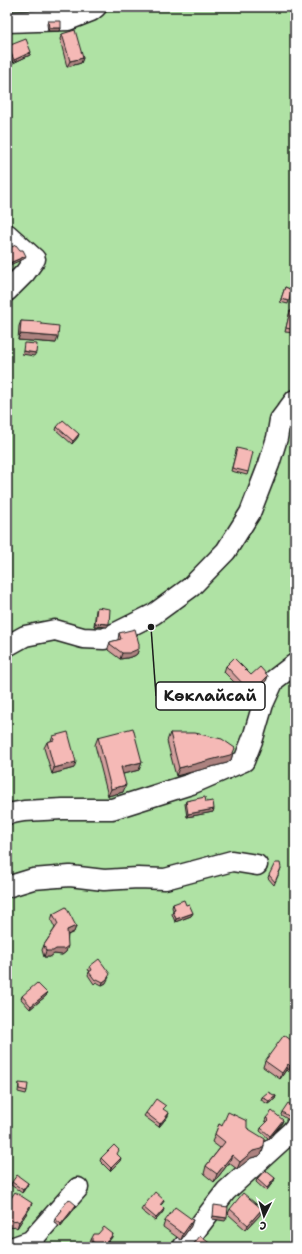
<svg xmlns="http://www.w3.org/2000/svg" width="302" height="1254" viewBox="0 0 302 1254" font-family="'Shantell Sans',sans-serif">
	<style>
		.green { fill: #afe2a4; stroke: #667f60 }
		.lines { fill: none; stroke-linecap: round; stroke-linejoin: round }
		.minor-casing { stroke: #1c1c1c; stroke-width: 23 }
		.minor { stroke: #fff; stroke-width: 20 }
		.wall { fill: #d39f9d; stroke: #1c1c1c }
		.shaded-wall { fill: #ac827f; stroke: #1c1c1c }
		.building { fill: #f5b9b6; stroke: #1c1c1c }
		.leader { fill: none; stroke: #1c1c1c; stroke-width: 1.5 }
		.callout-dot { fill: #1c1c1c; stroke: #fff; stroke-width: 1.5 }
		.callout { fill: #fff; stroke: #1c1c1c; stroke-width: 1.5 }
		.callout-label { font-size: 16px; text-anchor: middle; font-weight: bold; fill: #1c1c1c }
	</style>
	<rect width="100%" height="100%" fill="#fceae9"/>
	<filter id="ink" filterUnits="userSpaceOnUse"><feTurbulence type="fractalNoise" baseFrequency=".025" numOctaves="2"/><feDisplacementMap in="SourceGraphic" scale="8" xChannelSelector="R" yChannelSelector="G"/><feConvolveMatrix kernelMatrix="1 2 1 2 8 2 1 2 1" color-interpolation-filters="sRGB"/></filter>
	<g filter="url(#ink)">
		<path class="green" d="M 7,7 L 295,7 L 295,1247 L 7,1247 Z"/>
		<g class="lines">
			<g class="minor-casing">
				<path id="minor" d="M 7,22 L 68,20 L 91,11 L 96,7
					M 7,234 L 35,259 L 25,273 L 7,291
					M 7,646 L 25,636 L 55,630 L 83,638 L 104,639 L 154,614 L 191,587 L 226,551 L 250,513 L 269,464 L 277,438 L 280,420 L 295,400
					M 7,814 L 24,811 L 63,809 L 112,809 L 191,784 L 244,761 L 253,738 L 263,704 L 274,680 L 295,664
					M 7,887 L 33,879 L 70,876 L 104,880 L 138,878 L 165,879 L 232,861 L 257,865
					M 14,1247 L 31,1241 L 78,1188
					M 183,1247 L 226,1191 L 291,1132 L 295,1127"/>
			</g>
			<use href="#minor" class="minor"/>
		</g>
		<path class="wall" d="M 48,21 L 61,28 L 60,31 L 48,31 L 47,24 Z
			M 62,34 L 83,58 L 81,63 L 67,67 L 60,39 Z
			M 8,46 L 30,55 L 13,63 L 7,49 Z
			M 285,287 L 292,290 L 288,304 L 280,302 Z
			M 290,311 L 295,312 L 295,333 L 285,332 Z
			M 21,321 L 41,324 L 56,343 L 18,340 L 19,326 Z
			M 57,427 L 78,437 L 72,444 L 56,430 Z
			M 237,448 L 248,472 L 247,475 L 231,471 Z
			M 97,607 L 107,627 L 94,626 L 96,610 Z
			M 119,633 L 139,648 L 137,654 L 134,656 L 127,658 L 120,659 L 108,650 L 108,648 L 110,642 L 118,640 Z
			M 226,666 L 251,675 L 268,676 L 266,681 L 251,696 L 246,691 L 244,692 L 224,672 Z
			M 227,687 L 243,693 L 242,696 L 236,701 L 225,690 Z
			M 170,733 L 233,753 L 231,760 L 227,763 L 176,776 L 167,741 Z
			M 53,736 L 74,768 L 52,774 L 44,748 L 47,742 L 51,741 Z
			M 98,737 L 142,762 L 139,770 L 123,774 L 123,792 L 108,796 L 95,745 Z
			M 186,801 L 206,802 L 213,812 L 187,817 L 185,804 Z
			M 281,868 L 280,871 L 274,885 L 268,878 L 269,875 Z
			M 173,904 L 193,913 L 191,916 L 175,922 L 172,914 L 173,911 L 172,907 Z
			M 53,914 L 76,926 L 74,932 L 68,935 L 66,952 L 62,955 L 54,954 L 50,957 L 44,957 L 42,950 L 44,945 L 55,928 L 51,920 Z
			M 90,966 L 106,983 L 102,985 L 96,982 L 94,984 L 88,975 L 89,972 L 90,971 L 88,970 Z
			M 47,993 L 46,996 L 30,1009 L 21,999 L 22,996 Z
			M 295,1043 L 295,1062 L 288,1072 L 286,1070 L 280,1079 L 263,1067 L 265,1061 Z
			M 19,1083 L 27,1091 L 26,1094 L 18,1092 Z
			M 276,1096 L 275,1099 L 268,1104 L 261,1100 L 262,1097 Z
			M 295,1111 L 289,1120 L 281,1115 L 282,1112 Z
			M 146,1113 L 168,1116 L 159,1127 L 144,1116 Z
			M 266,1118 L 282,1123 L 269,1139 L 260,1131 L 261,1128 L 267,1122 L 265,1121 Z
			M 219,1124 L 222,1126 L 247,1128 L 264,1145 L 262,1153 L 259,1156 L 251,1158 L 237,1169 L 229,1163 L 214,1182 L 204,1174 L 206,1166 L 220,1148 L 212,1142 Z
			M 117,1154 L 120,1161 L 110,1171 L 100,1161 L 101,1158 Z
			M 275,1178 L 274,1181 L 266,1191 L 256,1182 L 257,1179 Z
			M 12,1182 L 28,1183 L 27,1186 L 22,1193 L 11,1185 Z
			M 164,1200 L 163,1203 L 160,1206 L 163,1212 L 155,1221 L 141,1210 L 143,1207 Z
			M 7,1204 L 30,1208 L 17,1228 L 14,1226 L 12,1228 L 7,1224 Z
			M 76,1205 L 75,1208 L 60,1227 L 54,1222 L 55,1219 L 60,1213 L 60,1212 L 61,1209 Z
			M 230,1209 L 260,1215 L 246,1230 L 228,1214 Z
			M 165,1221 L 191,1226 L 181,1240 L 163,1227 Z
			M 112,1237 L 104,1247 L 95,1247 L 91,1244 L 90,1242 L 92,1238 Z"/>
		<path class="shaded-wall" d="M 49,28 L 61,28 L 60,31 L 48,31 Z
			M 31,52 L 30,55 L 13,63 L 14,60 Z
			M 83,58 L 81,63 L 67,67 L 70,61 Z
			M 26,256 L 24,259 L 7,266 L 7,264 Z
			M 20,334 L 58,337 L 56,343 L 18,340 Z
			M 23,351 L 36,353 L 34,356 L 22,354 Z
			M 79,434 L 78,437 L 72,444 L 73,441 Z
			M 95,623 L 109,624 L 107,627 L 94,626 Z
			M 139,648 L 137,654 L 134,656 L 127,658 L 120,659 L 122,653 Z
			M 268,676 L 266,681 L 251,696 L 253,691 Z
			M 243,693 L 242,696 L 236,701 L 237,698 Z
			M 233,753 L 231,760 L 227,763 L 176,776 L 179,768 Z
			M 76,762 L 74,768 L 52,774 L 54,768 Z
			M 142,762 L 139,770 L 119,775 L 121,767 Z
			M 126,785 L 123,792 L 108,796 L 111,789 Z
			M 214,809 L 213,812 L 187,817 L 188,814 Z
			M 193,913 L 191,916 L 175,922 L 176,919 Z
			M 76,926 L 74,932 L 65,936 L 67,930 Z
			M 68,946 L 66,952 L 62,955 L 54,954 L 50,957 L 44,957 L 46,951 Z
			M 109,977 L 106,983 L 102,985 L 103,982 Z
			M 47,993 L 46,996 L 30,1009 L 31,1006 Z
			M 295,1060 L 295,1062 L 288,1072 L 290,1066 Z
			M 288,1064 L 286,1070 L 280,1079 L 282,1073 Z
			M 276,1096 L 275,1099 L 268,1104 L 269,1101 Z
			M 295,1109 L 295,1111 L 289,1120 L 290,1117 Z
			M 169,1113 L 168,1116 L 159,1127 L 160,1124 Z
			M 283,1120 L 282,1123 L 269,1139 L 270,1136 Z
			M 264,1145 L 262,1153 L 259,1156 L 251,1158 L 237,1169 L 240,1162 L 253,1151 Z
			M 232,1155 L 229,1163 L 214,1182 L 217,1174 Z
			M 121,1158 L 120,1161 L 110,1171 L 111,1168 Z
			M 275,1178 L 274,1181 L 266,1191 L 267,1188 Z
			M 28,1183 L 27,1186 L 22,1193 L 23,1190 Z
			M 32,1203 L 30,1208 L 17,1228 L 19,1222 Z
			M 76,1205 L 75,1208 L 60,1227 L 61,1224 Z
			M 164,1209 L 163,1212 L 155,1221 L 156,1218 Z
			M 262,1209 L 260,1215 L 246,1230 L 248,1225 Z
			M 213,1216 L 227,1218 L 225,1221 L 212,1219 Z
			M 193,1220 L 191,1226 L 181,1240 L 183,1234 Z
			M 113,1234 L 112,1237 L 104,1247 L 103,1247 Z"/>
		<path class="building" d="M 48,21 L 61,21 L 61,28 L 49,28 Z
			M 75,30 L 83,58 L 70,61 L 62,34 Z
			M 26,39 L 31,52 L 14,60 L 8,46 Z
			M 16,245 L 20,250 L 23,250 L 26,256 L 7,264 L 7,249 Z
			M 285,287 L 292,290 L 289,301 L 281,299 Z
			M 290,311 L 295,312 L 295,330 L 286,328 Z
			M 21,321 L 41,322 L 41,324 L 59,326 L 58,337 L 20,334 Z
			M 24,343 L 37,344 L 36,353 L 23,351 Z
			M 63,420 L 79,434 L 73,441 L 57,427 Z
			M 237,448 L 253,452 L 248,472 L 232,468 Z
			M 97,607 L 110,609 L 109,624 L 95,623 Z
			M 135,629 L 139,644 L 139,648 L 136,650 L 129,653 L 122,653 L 110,644 L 110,642 L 121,639 L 119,633 Z
			M 234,658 L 251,675 L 260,667 L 268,676 L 253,691 L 248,685 L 246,687 L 226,666 Z
			M 133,728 L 142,762 L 121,767 L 126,785 L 111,789 L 98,737 Z
			M 68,732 L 76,762 L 54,768 L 47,742 L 54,740 L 53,736 Z
			M 170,733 L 195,733 L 222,739 L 235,748 L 233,753 L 230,755 L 179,768 Z
			M 205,797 L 206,802 L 213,801 L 214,809 L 188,814 L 186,801 Z
			M 275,863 L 280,863 L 281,868 L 275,882 L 269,875 Z
			M 184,900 L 186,905 L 189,904 L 193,913 L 176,919 L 173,911 L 175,910 L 173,904 Z
			M 66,907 L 76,926 L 67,930 L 68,946 L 64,949 L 56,949 L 53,951 L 46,951 L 44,945 L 58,924 L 53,914 Z
			M 99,959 L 110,974 L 107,979 L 103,982 L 97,979 L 95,980 L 89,972 L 92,970 L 90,966 Z
			M 37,983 L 47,993 L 31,1006 L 22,996 Z
			M 284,1035 L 295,1043 L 295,1060 L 290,1066 L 288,1064 L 282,1073 L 265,1061 Z
			M 19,1083 L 28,1084 L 27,1091 L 19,1089 Z
			M 268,1092 L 276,1096 L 269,1101 L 262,1097 Z
			M 156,1099 L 166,1106 L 163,1109 L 169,1113 L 160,1124 L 146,1113 Z
			M 288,1103 L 295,1108 L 295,1109 L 290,1117 L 282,1112 Z
			M 272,1111 L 283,1120 L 270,1136 L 261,1128 L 269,1120 L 266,1118 Z
			M 228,1112 L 247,1121 L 247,1128 L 265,1139 L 264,1145 L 261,1149 L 253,1151 L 240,1162 L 232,1155 L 217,1174 L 206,1166 L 225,1142 L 215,1134 L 219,1124 L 222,1126 Z
			M 114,1145 L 119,1150 L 117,1154 L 121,1158 L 111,1168 L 101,1158 Z
			M 265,1170 L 275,1178 L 267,1188 L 257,1179 Z
			M 17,1175 L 28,1183 L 23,1190 L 12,1182 Z
			M 15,1192 L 32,1203 L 19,1222 L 16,1220 L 14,1222 L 7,1218 L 10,1214 L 7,1212 L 7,1204 Z
			M 155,1192 L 164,1200 L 160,1205 L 164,1209 L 156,1218 L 143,1207 Z
			M 243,1193 L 262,1209 L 248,1225 L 230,1209 Z
			M 69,1199 L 76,1205 L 61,1224 L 55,1219 L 62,1210 L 61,1209 Z
			M 214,1205 L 228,1207 L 227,1218 L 213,1216 Z
			M 175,1207 L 193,1220 L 183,1234 L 165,1221 Z
			M 104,1227 L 113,1234 L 103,1247 L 100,1247 L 92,1241 L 92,1238 L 94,1234 L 98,1234 Z
			M 200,1236 L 215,1247 L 193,1247 L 192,1246 Z"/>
	</g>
	<path class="leader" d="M151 627L156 696"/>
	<circle class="callout-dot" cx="151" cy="627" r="4"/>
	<rect class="callout" x="156" y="682" width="109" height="28" rx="4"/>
	<g class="callout-label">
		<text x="210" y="701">Көклайсай</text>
	</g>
	<rect width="302" height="1254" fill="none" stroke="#fff" stroke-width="24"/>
	<rect x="12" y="12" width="278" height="1230" fill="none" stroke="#1c1c1c" stroke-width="1.5" filter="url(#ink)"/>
	<g transform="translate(264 1216) rotate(185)" stroke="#ffffff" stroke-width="3" paint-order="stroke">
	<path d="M0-3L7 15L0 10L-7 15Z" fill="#1c1c1c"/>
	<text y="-6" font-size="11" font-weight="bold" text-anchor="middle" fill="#1c1c1c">С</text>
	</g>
</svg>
